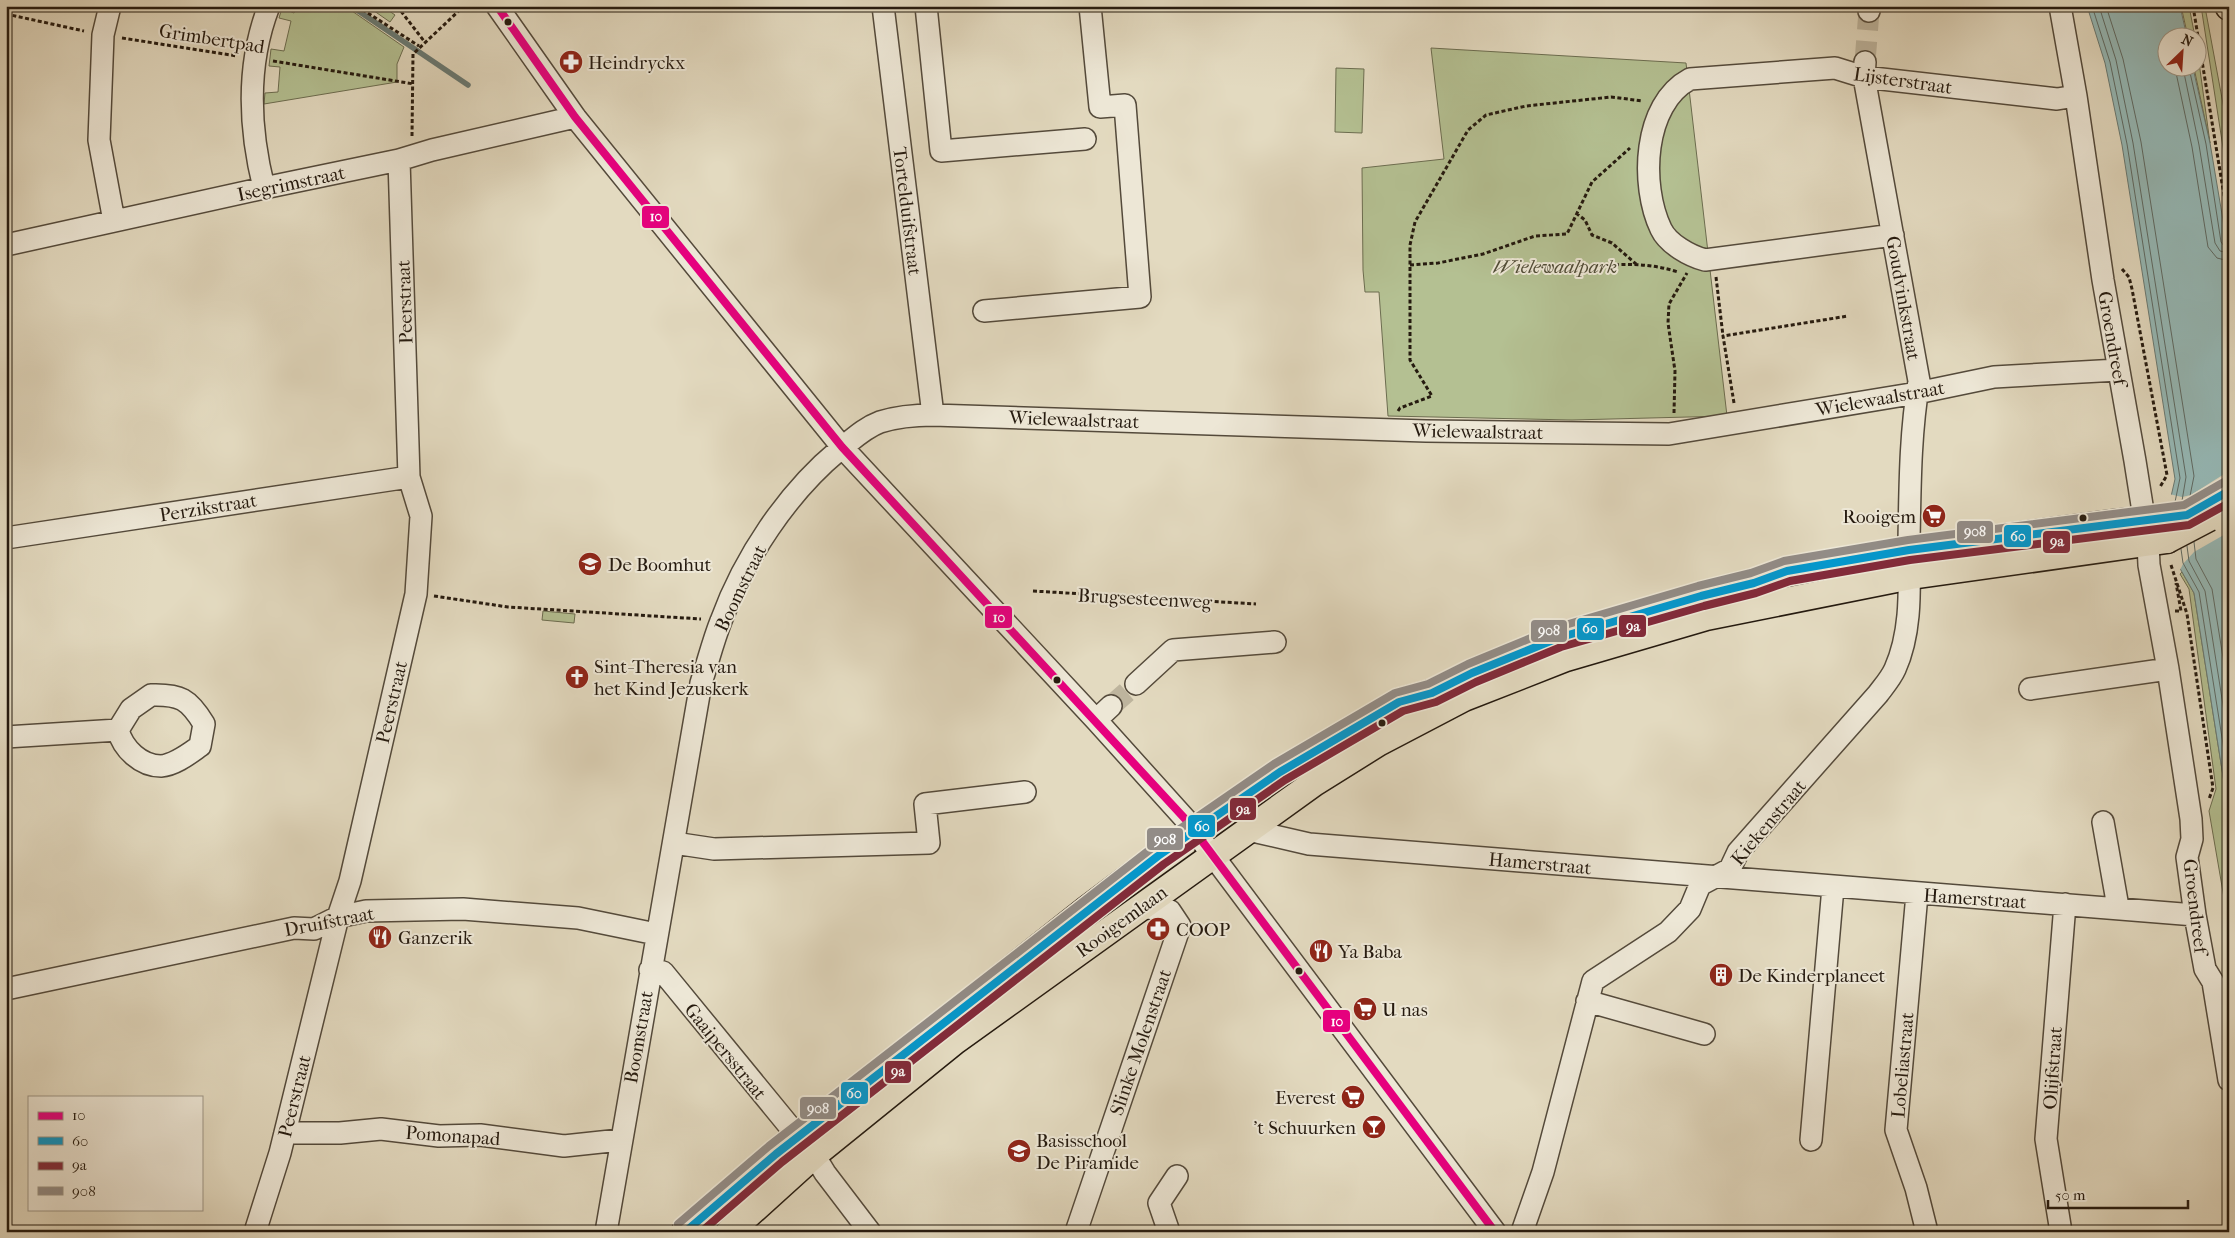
<svg xmlns="http://www.w3.org/2000/svg" width="2235" height="1238" viewBox="0 0 2235 1238" font-family="'IM FELL French Canon',serif">
	<style>
		.green { fill: #b4c092; stroke: #6c6d50 }
		.water { fill: #96bab8; stroke: #697a74 }
		.pier { fill: #e3dac0 }
		.lines { fill: none; stroke-linecap: round; stroke-linejoin: round }
		.shore { stroke: #5e6a64; stroke-width: 1 }
		.stream { stroke: #697a74; stroke-width: 5.5 }
		.minor-tunnel { stroke: #bdb49d; stroke-width: 21; stroke-dasharray: 21 11; stroke-linecap: butt }
		.minor-casing { stroke: #544a3b; stroke-width: 24 }
		.major-casing { stroke: #251a0f; stroke-width: 29 }
		.path { stroke: #251a0f; stroke-width: 3; stroke-dasharray: 4 2.5; stroke-linecap: butt }
		.minor { stroke: #ede7d6; stroke-width: 21 }
		.major { stroke: #e3dac0; stroke-width: 26 }
		.major-bridge-casing { stroke: #251a0f; stroke-width: 29; stroke-linecap: butt }
		.major-bridge { stroke: #e3dac0; stroke-width: 26 }
		.bus-1-casing { stroke: #ede7d6; stroke-width: 11 }
		.bus-2-casing { stroke: #ede7d6; stroke-width: 11 }
		.bus-3-casing { stroke: #ede7d6; stroke-width: 11 }
		.bus-4-casing { stroke: #ede7d6; stroke-width: 11 }
		.bus-1 { stroke: #e6007e; stroke-width: 8 }
		.bus-2 { stroke: #0498cd; stroke-width: 8 }
		.bus-3 { stroke: #822a3a; stroke-width: 8 }
		.bus-4 { stroke: #928c87; stroke-width: 8 }
		.bus-dot { fill: #251a0f; stroke: #ede7d6; stroke-width: 2 }
		.labels { text-anchor: middle; stroke-width: 4; stroke-linejoin: round; paint-order: stroke }
		.street-label { font-size: 19px; fill: #251a0f; stroke: #ede7d6 }
		.poi-label { font-size: 19px; fill: #251a0f; stroke: #ede7d6; text-anchor: start }
		.park-label { font-size: 19px; font-style: italic; fill: #504c36; stroke: #ede7d6 }
		.line-badge { stroke: #ede7d6; stroke-width: 2 }
		.badge-label { font-size: 14px; text-anchor: middle; font-weight: bold; fill: #fff }
	</style>
	<rect width="100%" height="100%" fill="#e3dac0"/>
	<filter id="stains"><feTurbulence type="fractalNoise" baseFrequency=".004" numOctaves="4"/><feColorMatrix values="0 0 0 0 .2 0 0 0 0 .09 0 0 0 0 .02 0 0 0 .5 -.17"/></filter>
	<radialGradient id="worn" r=".72"><stop offset=".6" stop-color="#630" stop-opacity="0"/><stop offset="1" stop-color="#630" stop-opacity=".3"/></radialGradient>
	<path class="green" d="M 298,6 L 356,6 L 352,11 L 404,47 L 397,64 L 397,82 L 264,104 L 265,93 L 278,92 L 280,67 L 269,66 L 271,49 L 284,51 L 291,21 L 279,18 L 282,8 L 294,13 Z
		M 367,6 L 382,6 L 395,15 L 390,22 Z
		M 2181,6 L 2189,6 L 2195,37 L 2188,37 Z
		M 2201,6 L 2205,7 L 2229,136 L 2229,186 Z
		M 1431,48 L 1686,63 L 1727,416 L 1572,420 L 1388,416 L 1379,292 L 1365,292 L 1363,270 L 1362,168 L 1444,159 Z
		M 2198,55 L 2210,143 L 2194,68 L 2198,68 Z
		M 1336,68 L 1364,69 L 1362,133 L 1335,132 Z
		M 2182,572 L 2194,593 L 2229,814 L 2229,927 L 2209,811 L 2216,789 L 2189,589 L 2180,574 Z
		M 543,611 L 575,614 L 574,623 L 542,620 Z
		M 770,1169 L 774,1176 L 714,1232 L 697,1232 Z"/>
	<path class="water" d="M 2087,6 L 2180,6 L 2187,37 L 2168,38 L 2168,68 L 2193,68 L 2210,143 L 2229,256 L 2229,814 L 2194,593 L 2178,565 L 2170,501 L 2175,479 L 2122,145 L 2105,63 Z"/>
	<path class="pier" d="M 2229,471 L 2229,532 L 2194,552 L 2183,564 L 2179,572 L 2175,565 L 2168,501 L 2169,494 L 2182,497 L 2191,495 Z"/>
	<g class="lines">
		<path class="shore" d="M 2092,6 L 2110,62 L 2127,144 L 2180,478 L 2175,502
			M 2099,6 L 2116,60 L 2133,143 L 2186,477 L 2182,501
			M 2106,6 L 2123,59 L 2141,142 L 2194,476 L 2190,496
			M 2175,68 L 2192,147 L 2208,247 L 2217,258 L 2229,261
			M 2183,68 L 2199,145 L 2215,243 L 2220,251 L 2229,253
			M 2189,68 L 2206,144 L 2221,242 L 2224,246 L 2229,247
			M 2194,542 L 2196,559 L 2212,589 L 2229,695
			M 2187,546 L 2189,561 L 2205,591 L 2229,743
			M 2181,549 L 2183,563 L 2199,592 L 2229,782"/>
		<path class="stream" d="M 351,6 L 468,85"/>
		<path class="minor-tunnel" d="M 1865,62 L 1869,11
			M 1111,706 L 1136,684"/>
		<g class="minor-casing">
			<path id="minor" d="M 110,6 L 103,35 L 99,140 L 114,221
				M 497,6 L 575,117 L 842,447 L 1096,720 L 1187,821 L 1495,1232
				M 883,6 L 933,415
				M 926,6 L 941,151 L 1085,139
				M 2060,6 L 2076,96 L 2103,280 L 2135,461 L 2148,543 L 2149,565 L 2168,669 L 2191,819 L 2192,839 L 2187,857 L 2195,915 L 2205,969 L 2213,982 L 2229,1080
				M 1869,11 L 1870,6
				M 264,188 C 249,128 246,65 269,6
				M 1893,235 L 1705,260 C 1690,256 1668,244 1661,229 C 1640,185 1643,104 1690,79 L 1835,68 L 1864,77 L 2057,99 L 2076,96
				M 6,245 L 264,188 L 399,160 L 432,150 L 575,117
				M 984,311 L 1140,297 L 1125,105 L 1100,107 L 1090,6
				M 6,538 L 409,477
				M 1136,684 L 1173,650 L 1275,642
				M 2030,689 L 2168,669
				M 151,695 C 180,694 189,699 204,724 L 200,746 C 190,753 175,765 161,766 C 141,766 123,749 118,730 L 131,709 Z
				M 1096,720 L 1111,706
				M 6,737 L 118,730
				M 2103,822 L 2118,907
				M 1248,830 L 1309,844 L 2195,915
				M 674,843 L 714,849 L 929,843 L 925,804 L 1025,792
				M 1917,894 L 1896,1130 L 1916,1188 L 1927,1232
				M 650,970 L 663,972 L 799,1138
				M 6,989 L 294,928 L 314,929 L 338,917 L 366,911 L 463,909 L 578,918 L 656,934
				M 1587,1001 L 1704,1034
				M 285,1133 L 340,1133 L 381,1129 L 439,1136 L 480,1135 L 564,1146 L 620,1140
				M 1811,1140 L 1833,887
				M 814,1155 L 825,1173 L 870,1232
				M 255,1232 L 280,1153 L 338,917 L 350,881 L 416,594 L 421,516 L 409,477 L 399,160
				M 606,1232 L 701,683 C 708,662 713,641 721,621 C 744,558 787,493 839,450 C 852,440 864,428 880,422 C 896,417 916,415 933,415 L 1426,431 L 1669,434 L 1917,393 L 1994,377 L 2118,370
				M 1076,1232 L 1180,926 L 1170,911 L 1141,907
				M 1169,1232 L 1159,1203 L 1177,1176
				M 1522,1232 L 1543,1172 L 1593,981 L 1668,932 L 1690,909 L 1700,885 L 1730,869 L 1738,852 L 1878,694 C 1884,686 1891,678 1895,669 C 1913,629 1909,582 1909,541 C 1910,488 1910,433 1919,381 L 1864,77 L 1865,62
				M 2061,1232 L 2046,1139 L 2065,904"/>
		</g>
		<g class="major-casing">
			<path id="major" d="M 2229,6 L 2229,7
				M 685,1232 L 776,1154 L 799,1138 L 1086,910 L 1158,856 L 1280,772 L 1399,702 L 1432,693 L 1472,673 L 1558,638 L 1701,596 L 1754,583 L 1787,571 L 1909,550 L 2115,523 L 2164,518
				M 729,1232 L 814,1155 L 955,1041 L 1314,783 L 1378,743 L 1464,698 L 1566,658 L 1706,617 L 1911,576 L 2167,540"/>
		</g>
		<path class="path" d="M 357,6 L 419,46
			M 397,6 L 424,41
			M 2193,6 L 2229,226
			M 6,14 L 84,31
			M 122,38 L 237,56
			M 273,61 L 414,84
			M 412,136 L 413,54 L 464,6
			M 1576,213 L 1585,220 L 1592,235 L 1612,243 L 1636,264
			M 1410,265 L 1438,263 L 1483,254 L 1535,236 L 1567,234 L 1592,182 L 1630,148
			M 1602,266 C 1628,263 1653,264 1678,272
			M 2122,269 L 2129,277 L 2132,289 L 2167,475 L 2160,487
			M 1716,277 L 1723,336
			M 1734,403 L 1723,336 L 1848,316
			M 1398,411 L 1400,408 L 1432,396 L 1410,360 L 1410,245 L 1415,222 L 1468,130 L 1486,115 L 1526,106 L 1611,97 L 1643,101
			M 1674,413 L 1675,371 L 1668,323 L 1669,304 L 1687,273
			M 2171,565 L 2187,614 L 2213,788 L 2209,799
			M 1033,591 L 1256,604
			M 434,596 L 508,607 L 701,619
			M 2175,611 L 2181,611 L 2176,583"/>
		<use href="#minor" class="minor"/>
		<use href="#major" class="major"/>
		<g class="major-bridge-casing">
			<path id="major-bridge" d="M 2164,518 L 2187,515 L 2229,491
				M 2167,540 L 2209,518"/>
		</g>
		<use href="#major-bridge" class="major-bridge"/>
		<g class="bus-1-casing">
			<path id="bus-1" d="M 497,6 L 575,117 L 842,447 L 1187,821 L 1495,1232"/>
		</g>
		<g class="bus-2-casing">
			<path id="bus-2" d="M 685,1232 L 776,1154 L 1158,856 L 1280,772 L 1399,702 L 1432,693 L 1472,673 L 1558,638 L 1701,596 L 1754,583 L 1787,571 L 1909,550 L 2187,515 L 2229,491"/>
		</g>
		<g class="bus-3-casing">
			<path id="bus-3" d="M 701,1232 L 782,1162 L 1164,864 L 1285,780 L 1403,711 L 1436,702 L 1476,682 L 1561,647 L 1704,606 L 1756,593 L 1790,581 L 1910,560 L 2189,525 L 2229,503"/>
		</g>
		<g class="bus-4-casing">
			<path id="bus-4" d="M 678,1224 L 769,1146 L 1152,848 L 1274,764 L 1395,693 L 1428,684 L 1468,664 L 1555,628 L 1698,586 L 1751,573 L 1784,561 L 1908,540 L 2184,505 L 2224,482"/>
		</g>
		<use href="#bus-1" class="bus-1"/>
		<use href="#bus-2" class="bus-2"/>
		<use href="#bus-3" class="bus-3"/>
		<use href="#bus-4" class="bus-4"/>
	</g>
	<defs>
		<g id="pharmacy-disc" transform="scale(1.25)"><circle r="9.5" fill="#8f2418" stroke="#ede7d6"/><path d="M-2-6h4v4h4v4h-4v4h-4v-4h-4v-4h4Z" fill="#fff"/></g>
		<g id="supermarket-disc" transform="scale(1.25)"><circle r="9.5" fill="#8f2418" stroke="#ede7d6"/><path d="M-6-5.5h2.5l.6 2H6L4.5 2H-2.5L-4.4-4H-6ZM-1.5 3.2a1.3 1.3 0 1 0 .1 0ZM3 3.2a1.3 1.3 0 1 0 .1 0Z" fill="#fff"/></g>
		<g id="school-disc" transform="scale(1.25)"><circle r="9.5" fill="#8f2418" stroke="#ede7d6"/><path d="M0-5L7-2L0 1L-7-2ZM-4 1L0 2.5L4 1V4Q0 6-4 4Z" fill="#fff"/></g>
		<g id="church-disc" transform="scale(1.25)"><circle r="9.5" fill="#8f2418" stroke="#ede7d6"/><path d="M-1.2-6h2.4v3.5h3.3v2.4h-3.3V6h-2.4V-.1h-3.3v-2.4h3.3Z" fill="#fff"/></g>
		<g id="restaurant-disc" transform="scale(1.25)"><circle r="9.5" fill="#8f2418" stroke="#ede7d6"/><path d="M-5-6h1v4h1v-4h1v4h1v-4h1v5L-1.5 .5V6h-2V.5L-5-1ZM5-6V6H3V1.5H1.5Q1.5-4 5-6Z" fill="#fff"/></g>
		<g id="building-disc" transform="scale(1.25)"><circle r="9.5" fill="#8f2418" stroke="#ede7d6"/><path d="M-4-6H4V6H1V3H-1V6H-4ZM-2.5-4.3h1.7v1.8h-1.7ZM.8-4.3h1.7v1.8H.8ZM-2.5-1h1.7V.8h-1.7ZM.8-1h1.7V.8H.8Z" fill="#fff"/></g>
		<g id="bar-disc" transform="scale(1.25)"><circle r="9.5" fill="#8f2418" stroke="#ede7d6"/><path d="M-6-5H6L.8 .8V4.5H3.5V6h-7V4.5H-.8V.8Z" fill="#fff"/></g>
	</defs>
	<g fill-rule="evenodd">
		<use href="#pharmacy-disc" x="571" y="62"/>
		<use href="#supermarket-disc" x="1934" y="516"/>
		<use href="#school-disc" x="590" y="564"/>
		<use href="#church-disc" x="577" y="677"/>
		<use href="#pharmacy-disc" x="1158" y="929"/>
		<use href="#restaurant-disc" x="380" y="937"/>
		<use href="#restaurant-disc" x="1321" y="951"/>
		<use href="#building-disc" x="1721" y="975"/>
		<use href="#supermarket-disc" x="1365" y="1009"/>
		<use href="#supermarket-disc" x="1353" y="1097"/>
		<use href="#bar-disc" x="1374" y="1127"/>
		<use href="#school-disc" x="1019" y="1151"/>
	</g>
	<g class="bus-dot">
		<circle cx="508" cy="22" r="4.5"/>
		<circle cx="2083" cy="518" r="4.5"/>
		<circle cx="1057" cy="680" r="4.5"/>
		<circle cx="1382" cy="723" r="4.5"/>
		<circle cx="1299" cy="971" r="4.5"/>
	</g>
	<g class="labels">
		<g class="street-label">
			<text transform="translate(212 38) rotate(9)" y="7">Grimbertpad</text>
			<text transform="translate(1903 80) rotate(8)" y="7">Lijsterstraat</text>
			<text transform="translate(291 183) rotate(-12)" y="7">Isegrimstraat</text>
			<text transform="translate(908 211) rotate(83)" y="7">Tortelduifstraat</text>
			<text transform="translate(1904 298) rotate(80)" y="7">Goudvinkstraat</text>
			<text transform="translate(404 302) rotate(-92)" y="7">Peerstraat</text>
			<text transform="translate(2113 338) rotate(80)" y="7">Groendreef</text>
			<text transform="translate(1880 398) rotate(-10)" y="7">Wielewaalstraat</text>
			<text transform="translate(1074 419) rotate(2)" y="7">Wielewaalstraat</text>
			<text transform="translate(1478 431) rotate(1)" y="7">Wielewaalstraat</text>
			<text transform="translate(208 507) rotate(-9)" y="7">Perzikstraat</text>
			<text transform="translate(740 588) rotate(-64)" y="7">Boomstraat</text>
			<text transform="translate(1145 598) rotate(3)" y="7">Brugsesteenweg</text>
			<text transform="translate(391 702) rotate(-77)" y="7">Peerstraat</text>
			<text transform="translate(1768 822) rotate(-50)" y="7">Kiekenstraat</text>
			<text transform="translate(1540 863) rotate(5)" y="7">Hamerstraat</text>
			<text transform="translate(1975 898) rotate(4)" y="7">Hamerstraat</text>
			<text transform="translate(2196 906) rotate(83)" y="7">Groendreef</text>
			<text transform="translate(329 921) rotate(-11)" y="7">Druifstraat</text>
			<text transform="translate(1121 921) rotate(-36)" y="7">Rooigemlaan</text>
			<text transform="translate(638 1037) rotate(-80)" y="7">Boomstraat</text>
			<text transform="translate(1140 1042) rotate(-71)" y="7">Slinke Molenstraat</text>
			<text transform="translate(726 1051) rotate(51)" y="7">Gaaipersstraat</text>
			<text transform="translate(1902 1065) rotate(-85)" y="7">Lobeliastraat</text>
			<text transform="translate(2052 1068) rotate(-86)" y="7">Olijfstraat</text>
			<text transform="translate(294 1096) rotate(-76)" y="7">Peerstraat</text>
			<text transform="translate(453 1135) rotate(4)" y="7">Pomonapad</text>
		</g>
		<g class="poi-label">
			<text x="588" y="69">Heindryckx</text>
			<text x="1916" y="523" text-anchor="end">Rooigem</text>
			<text x="608" y="571">De Boomhut</text>
			<text x="594" y="673">Sint-Theresia van<tspan x="594" dy="22">het Kind Jezuskerk</tspan></text>
			<text x="1176" y="936">COOP</text>
			<text x="398" y="944">Ganzerik</text>
			<text x="1338" y="958">Ya Baba</text>
			<text x="1738" y="982">De Kinderplaneet</text>
			<text x="1382" y="1016">U nas</text>
			<text x="1336" y="1104" text-anchor="end">Everest</text>
			<text x="1356" y="1134" text-anchor="end">'t Schuurken</text>
			<text x="1036" y="1147">Basisschool<tspan x="1036" dy="22">De Piramide</tspan></text>
		</g>
		<g class="park-label">
			<text x="1555" y="273">Wielewaalpark</text>
		</g>
	</g>
	<g class="line-badge">
		<rect x="641" y="205" width="29" height="24" rx="5" fill="#e6007e"/>
		<rect x="1956" y="520" width="38" height="24" rx="5" fill="#928c87"/>
		<rect x="2003" y="524" width="29" height="24" rx="5" fill="#0498cd"/>
		<rect x="2042" y="530" width="29" height="24" rx="5" fill="#822a3a"/>
		<rect x="984" y="605" width="29" height="24" rx="5" fill="#e6007e"/>
		<rect x="1618" y="614" width="29" height="24" rx="5" fill="#822a3a"/>
		<rect x="1576" y="617" width="29" height="24" rx="5" fill="#0498cd"/>
		<rect x="1530" y="619" width="38" height="24" rx="5" fill="#928c87"/>
		<rect x="1229" y="797" width="28" height="24" rx="5" fill="#822a3a"/>
		<rect x="1187" y="814" width="29" height="24" rx="5" fill="#0498cd"/>
		<rect x="1146" y="827" width="38" height="24" rx="5" fill="#928c87"/>
		<rect x="1322" y="1009" width="29" height="24" rx="5" fill="#e6007e"/>
		<rect x="884" y="1060" width="28" height="24" rx="5" fill="#822a3a"/>
		<rect x="840" y="1081" width="29" height="24" rx="5" fill="#0498cd"/>
		<rect x="799" y="1096" width="38" height="24" rx="5" fill="#928c87"/>
	</g>
	<g class="badge-label">
		<text x="656" y="221">10</text>
		<text x="1975" y="536">908</text>
		<text x="2018" y="541">60</text>
		<text x="2057" y="546">9a</text>
		<text x="999" y="622">10</text>
		<text x="1633" y="631">9a</text>
		<text x="1590" y="633">60</text>
		<text x="1549" y="635">908</text>
		<text x="1243" y="814">9a</text>
		<text x="1202" y="831">60</text>
		<text x="1165" y="844">908</text>
		<text x="1337" y="1026">10</text>
		<text x="898" y="1076">9a</text>
		<text x="854" y="1098">60</text>
		<text x="818" y="1113">908</text>
	</g>
	<rect width="2235" height="1238" fill="none" stroke="#e3dac0" stroke-width="25"/>
	<rect x="8" y="8" width="2220" height="1223" fill="none" stroke="#251a0f" stroke-width="2.5"/>
	<rect x="12" y="12" width="2210" height="1213" fill="none" stroke="#251a0f"/>
	<rect x="28" y="1096" width="175" height="115" fill="#ede7d6" stroke="#9d9586"/>
	<rect x="38" y="1112" width="25" height="8" fill="#e6007e" stroke="#9d9586"/>
	<text x="72" y="1120" font-size="15" fill="#251a0f">10</text>
	<rect x="38" y="1137" width="25" height="8" fill="#0498cd" stroke="#9d9586"/>
	<text x="72" y="1146" font-size="15" fill="#251a0f">60</text>
	<rect x="38" y="1162" width="25" height="8" fill="#822a3a" stroke="#9d9586"/>
	<text x="72" y="1170" font-size="15" fill="#251a0f">9a</text>
	<rect x="38" y="1187" width="25" height="8" fill="#928c87" stroke="#9d9586"/>
	<text x="72" y="1196" font-size="15" fill="#251a0f">908</text>
	<g transform="translate(2182 52) rotate(25)"><circle r="24" fill="#ede7d6" stroke="#9d9586"/>
	<path d="M0-4L9 19L0 12L-9 19Z" fill="#8f2418"/>
	<text y="-8" font-size="14" font-weight="bold" text-anchor="middle" fill="#251a0f">N</text>
	</g>
	<path d="M2048 1200v8h140v-8" fill="none" stroke="#251a0f" stroke-width="2.5"/>
	<text x="2055" y="1200" font-size="15" fill="#251a0f" stroke="#ede7d6" stroke-width="4" paint-order="stroke">50 m</text>
	<rect width="100%" height="100%" filter="url(#stains)"/>
	<rect width="100%" height="100%" fill="url(#worn)"/>
</svg>
